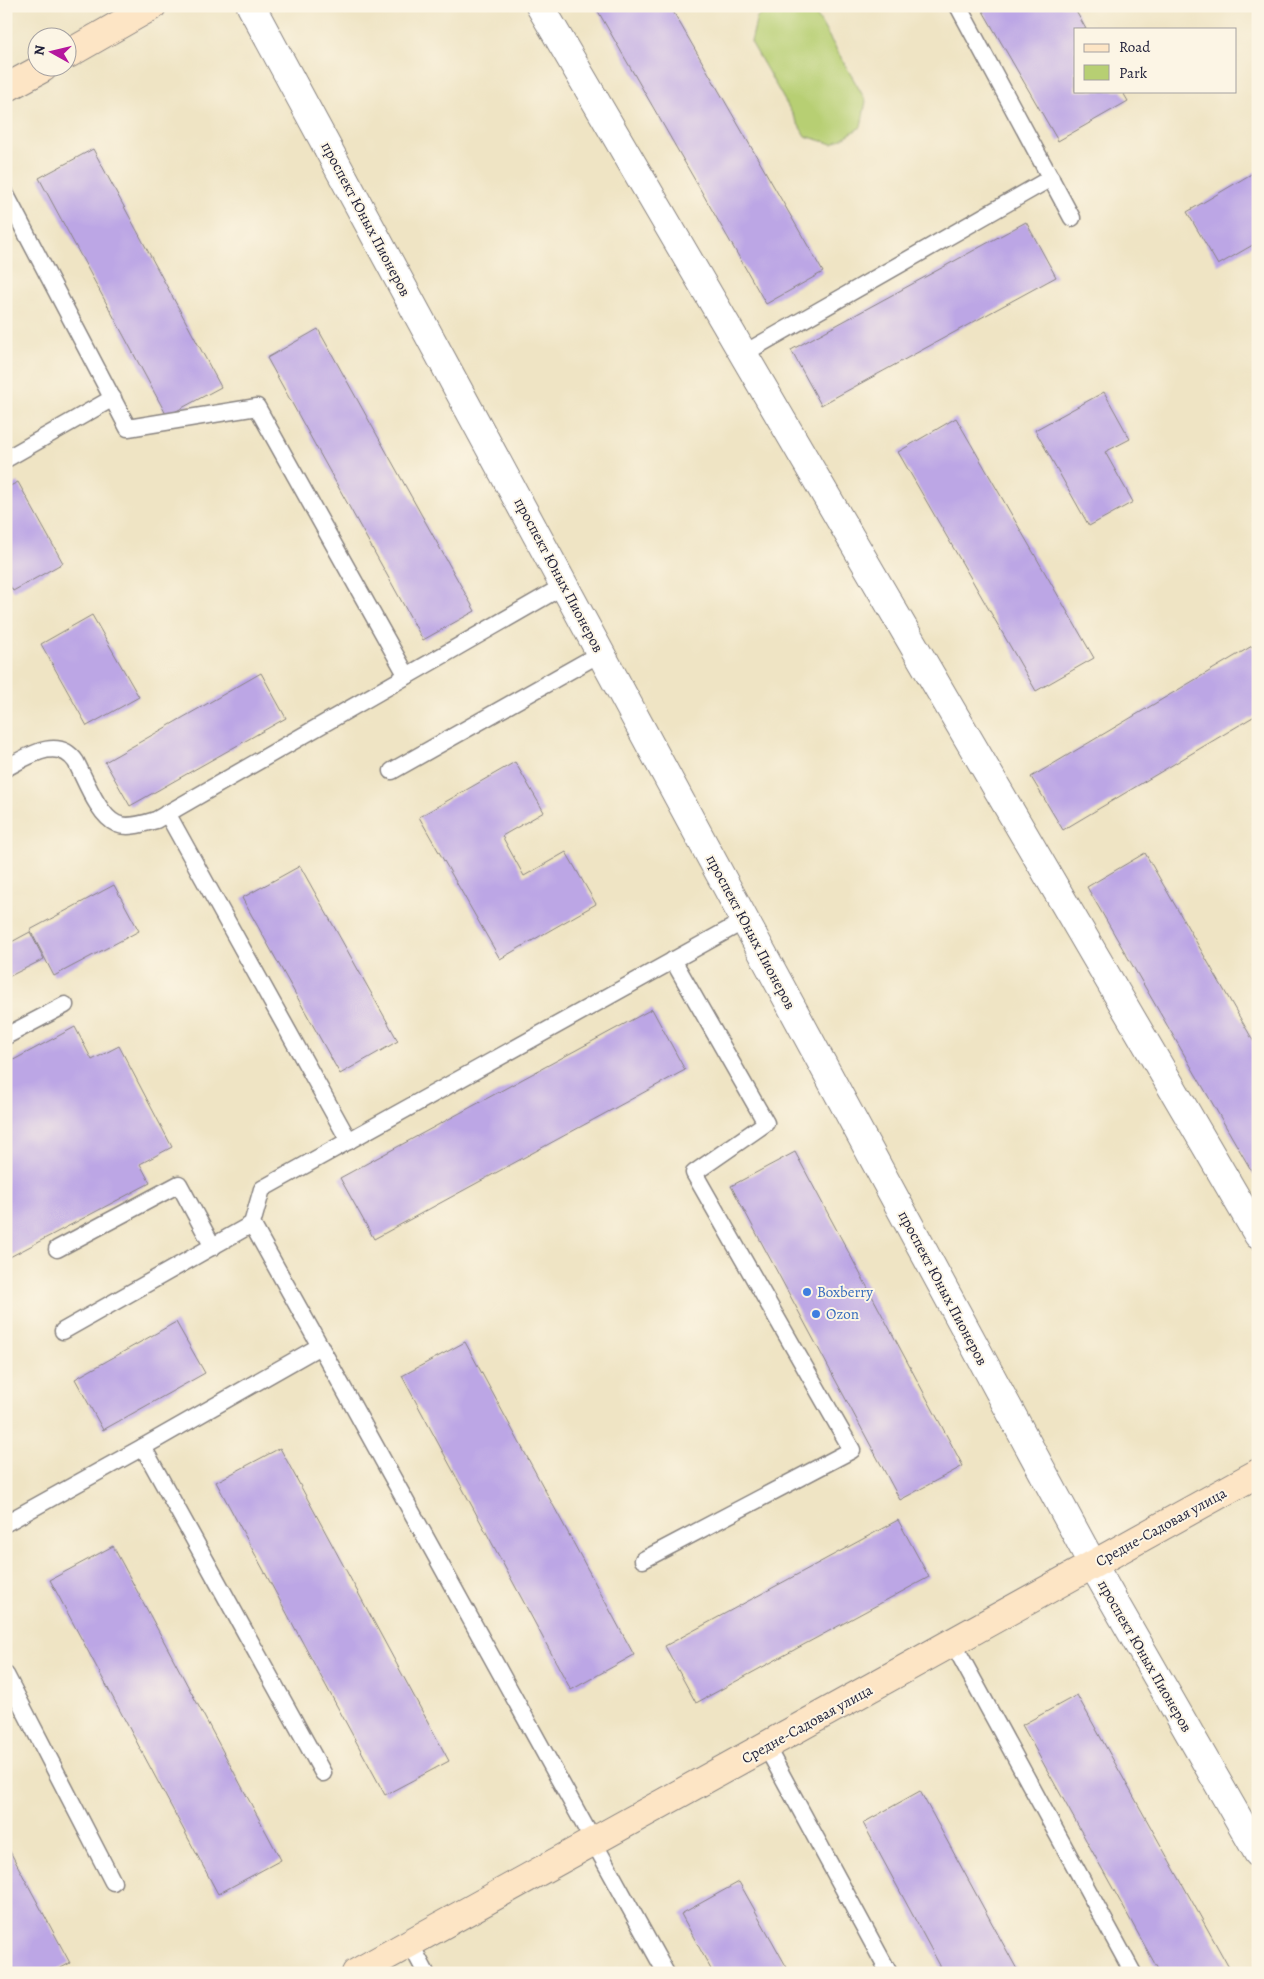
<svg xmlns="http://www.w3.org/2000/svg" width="1264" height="1979" font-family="Alegreya,serif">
	<rect width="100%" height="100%" fill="#fcf5e5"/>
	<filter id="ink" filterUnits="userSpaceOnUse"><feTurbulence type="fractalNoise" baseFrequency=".02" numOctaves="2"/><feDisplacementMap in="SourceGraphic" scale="10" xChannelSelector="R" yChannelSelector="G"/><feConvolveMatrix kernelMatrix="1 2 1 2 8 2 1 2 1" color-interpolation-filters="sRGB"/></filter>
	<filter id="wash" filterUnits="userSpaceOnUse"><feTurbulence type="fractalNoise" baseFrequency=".0096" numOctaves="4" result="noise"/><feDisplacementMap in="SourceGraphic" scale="20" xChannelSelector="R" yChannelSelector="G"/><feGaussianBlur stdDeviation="1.12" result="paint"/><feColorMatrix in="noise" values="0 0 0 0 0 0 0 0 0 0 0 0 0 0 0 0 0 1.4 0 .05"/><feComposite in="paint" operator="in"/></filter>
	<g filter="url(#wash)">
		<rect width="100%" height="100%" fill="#efe4c4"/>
		<path fill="#b7cf73" stroke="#6c7857" d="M776 6 812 7 866 101 861 127 833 144 805 136 751 42 757 17Z"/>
		<g id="blocks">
			<g fill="#bca6e5">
				<path d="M595 6H670L823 272 766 304Z"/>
				<path d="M980 6H1073L1086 29H1075V91H1122L1128 101 1058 141Z"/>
				<path d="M93 149 221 387 167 416 39 178Z"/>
				<path d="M1258 170V242L1218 265 1187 212Z"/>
				<path d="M1026 222 1056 277 821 405 791 350Z"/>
				<path d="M318 329 475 611 423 640 267 358Z"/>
				<path d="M1104 392 1130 439 1105 452 1133 502 1089 526 1035 430Z"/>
				<path d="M956 418 1094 658 1036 691 898 452Z"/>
				<path d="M18 482 63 563 13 591 6 579V488Z"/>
				<path d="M92 615 139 697 87 726 41 644Z"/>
				<path d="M1252 646 1258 655V714L1063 830 1031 777Z"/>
				<path d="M261 673 286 718 130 806 105 762Z"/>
				<path d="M515 762 544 812 502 836 524 876 566 852 596 904 500 959 419 817Z"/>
				<path d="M1145 853 1258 1049V1182L1087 887Z"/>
				<path d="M300 866 398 1041 340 1074 242 898Z"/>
				<path d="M114 885 139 931 54 976 30 930Z"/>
				<path d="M30 932 44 959 6 978V945Z"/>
				<path d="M652 1009 685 1070 374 1239 340 1178Z"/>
				<path d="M75 1027 92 1060 119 1046 172 1147 140 1164 150 1183 6 1259V1092L9 1090 6 1085V1064Z"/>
				<path d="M795 1152 963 1466 900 1500 731 1186Z"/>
				<path d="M176 1322 205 1373 103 1430 75 1379Z"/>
				<path d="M465 1342 634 1655 571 1690 402 1376Z"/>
				<path d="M280 1448 449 1761 385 1795 216 1482Z"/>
				<path d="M898 1520 929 1577 696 1703 665 1646Z"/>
				<path d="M113 1546 281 1860 218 1894 50 1580Z"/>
				<path d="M1077 1695 1232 1973H1160L1022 1725Z"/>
				<path d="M920 1791 1019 1973H944L863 1823Z"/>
				<path d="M6 1844 70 1963 52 1973H6Z"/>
				<path d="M739 1882 790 1973H713L681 1914Z"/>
			</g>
		</g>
	</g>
	<g filter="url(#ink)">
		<use href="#blocks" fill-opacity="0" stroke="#888380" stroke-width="1"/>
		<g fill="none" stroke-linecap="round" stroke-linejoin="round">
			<g stroke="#888380" stroke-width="19">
				<g id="lane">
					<path d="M958 6 1072 218"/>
					<path d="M6 195 128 428 257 407 407 676"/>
					<path d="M743 354 1051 178"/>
					<path d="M6 459 113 398"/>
					<path d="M6 768C27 757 58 735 76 762 85 779 99 817 117 824 129 829 145 823 156 820L565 585"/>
					<path d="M392 771 601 653"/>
					<path d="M167 813 349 1141"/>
					<path d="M6 1036 65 1005"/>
					<path d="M57 1249 179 1184 213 1247"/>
					<path d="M63 1331 252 1224"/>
					<path d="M320 1346 252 1224 262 1189 744 921"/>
					<path d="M6 1523 143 1447"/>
					<path d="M643 1560 852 1450 694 1173 766 1123 673 960"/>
					<path d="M953 1643 1133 1973"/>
					<path d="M6 1675 113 1882"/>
					<path d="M766 1746 889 1973"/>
					<path d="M323 1773 143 1447 320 1346 666 1973"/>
					<path d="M410 1943 426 1973"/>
				</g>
			</g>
			<g stroke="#888380" stroke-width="30">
				<g id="street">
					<path d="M251 6 1093 1565 1258 1853"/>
					<path d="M540 6 1258 1235"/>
				</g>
			</g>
			<g stroke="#888380" stroke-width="30">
				<g id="secondary">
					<path d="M68 54 152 6"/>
					<path d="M6 88 43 68"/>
					<path d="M356 1973 1258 1473"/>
				</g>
			</g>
			<use href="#lane" stroke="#fff" stroke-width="16"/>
			<use href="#street" stroke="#fff" stroke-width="28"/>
			<use href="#secondary" stroke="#fde5c5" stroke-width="28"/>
		</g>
	</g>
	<g fill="#3f7fe0" stroke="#fcf5e5" stroke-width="2">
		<circle cx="807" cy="1292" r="5"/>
		<circle cx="816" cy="1314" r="5"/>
	</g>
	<g text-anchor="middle" stroke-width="4" stroke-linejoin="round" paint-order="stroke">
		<g font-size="15" fill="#22223b" stroke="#fcf5e5">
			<text transform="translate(366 219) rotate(62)" y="5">проспект Юных Пионеров</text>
			<text transform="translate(559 575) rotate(62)" y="5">проспект Юных Пионеров</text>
			<text transform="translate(751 932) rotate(62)" y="5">проспект Юных Пионеров</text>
			<text transform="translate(943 1288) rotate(62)" y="5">проспект Юных Пионеров</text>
			<text transform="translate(1161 1527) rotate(-29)" y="5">Средне-Садовая улица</text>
			<text transform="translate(1145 1656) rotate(60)" y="5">проспект Юных Пионеров</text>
			<text transform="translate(807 1724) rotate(-29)" y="5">Средне-Садовая улица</text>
		</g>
		<g font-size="15" fill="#366cbe" stroke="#fcf5e5" text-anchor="start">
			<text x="817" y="1297">Boxberry</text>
			<text x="826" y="1319">Ozon</text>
		</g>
	</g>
	<rect width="1264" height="1979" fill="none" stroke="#fcf5e5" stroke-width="25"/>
	<rect x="1074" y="28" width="162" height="65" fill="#fcf5e5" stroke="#a5a1a1"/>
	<rect x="1084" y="44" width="25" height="8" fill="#fde5c5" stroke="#a5a1a1"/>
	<text x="1119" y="52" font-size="15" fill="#22223b">Road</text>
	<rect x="1084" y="65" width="25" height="15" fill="#b7cf73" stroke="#a5a1a1"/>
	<text x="1119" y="78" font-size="15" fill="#22223b">Park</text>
	<g transform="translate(52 52) rotate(278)"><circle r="24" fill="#fcf5e5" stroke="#a5a1a1"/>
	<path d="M0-4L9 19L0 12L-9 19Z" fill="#b5179e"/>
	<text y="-8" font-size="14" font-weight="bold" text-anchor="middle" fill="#22223b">N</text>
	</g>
</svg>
